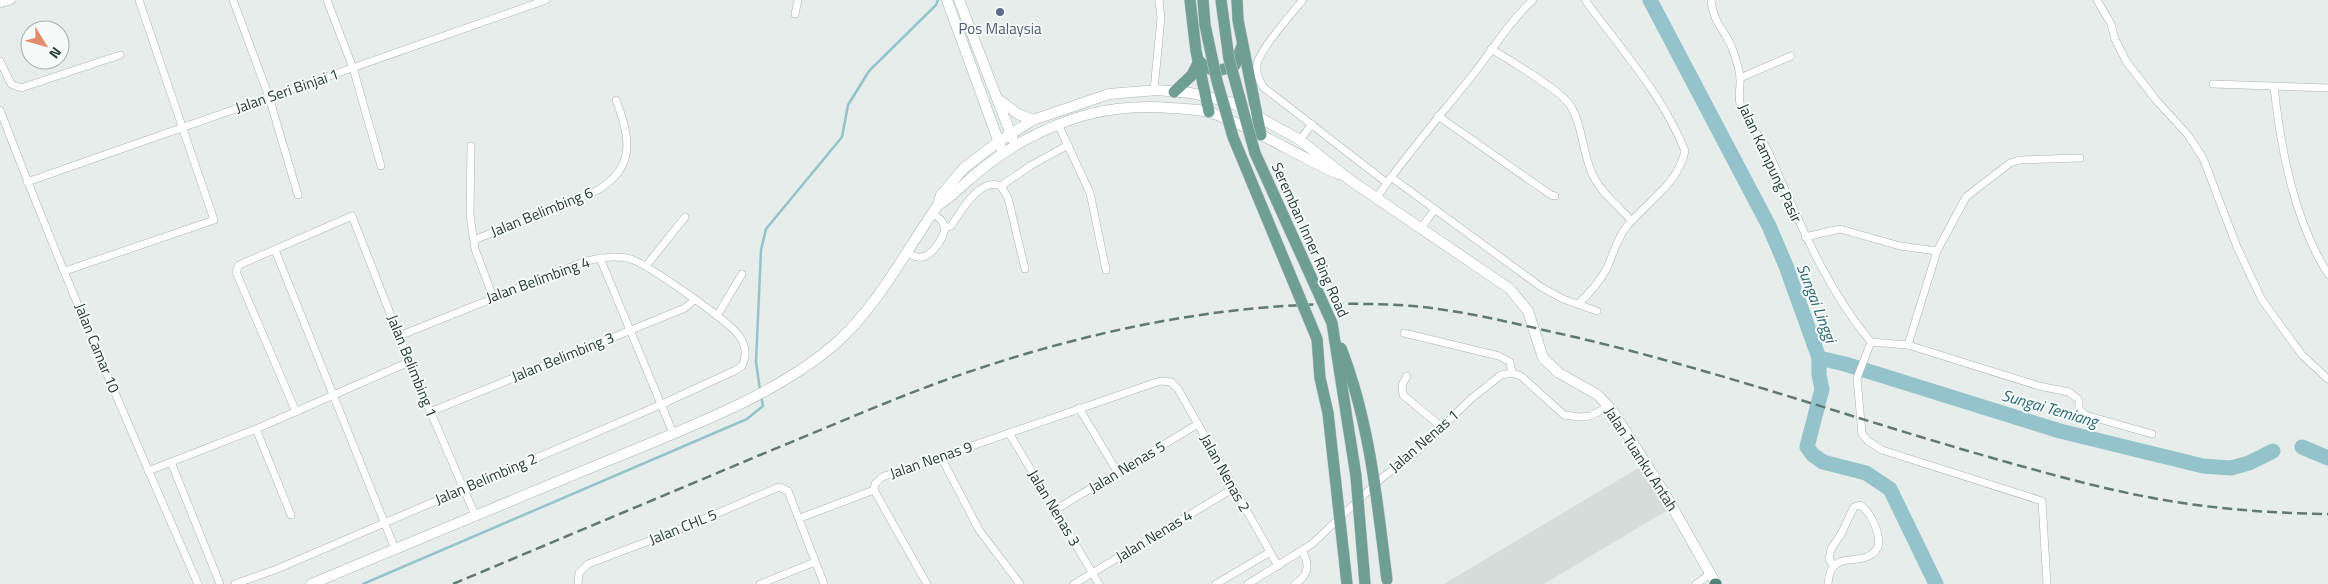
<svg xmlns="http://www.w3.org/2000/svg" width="2328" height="584" font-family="'Titillium Web',sans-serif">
	<rect width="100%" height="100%" fill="#e6edea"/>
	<path fill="#d4ddd9" d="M1640 467 1666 511 1544 584H1444Z"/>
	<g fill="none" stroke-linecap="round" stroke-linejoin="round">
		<g stroke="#94c3cc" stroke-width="2.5">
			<path d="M760 390 756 362 761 250 766 229 842 137 848 105 869 71 936 5 938 0"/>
			<path d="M363 584 747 419 763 406 761 396"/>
		</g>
		<g stroke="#94c3cc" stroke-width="15">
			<path d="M1650 0 1769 226 1786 266 1819 358V375L1822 389 1807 447 1813 455 1823 462 1866 473 1890 489 1936 584"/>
			<path d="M1819 358 1845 364 2060 431 2203 466 2231 468 2249 463 2273 451"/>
			<path d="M2302 447 2328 458"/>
		</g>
		<g stroke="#a9b5b1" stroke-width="8">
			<g id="minor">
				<path d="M233 0 269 97 298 195"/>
				<path d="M327 0 353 68 381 166"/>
				<path d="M1303 0C1292 13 1260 49 1257 64 1256 73 1259 79 1263 87L1387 183"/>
				<path d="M1711 0C1714 25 1724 28 1732 48 1735 56 1739 68 1740 77 1741 87 1737 97 1741 107 1746 122 1760 135 1767 149 1797 216 1824 286 1871 342"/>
				<path d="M2097 0 2111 24 2115 39 2126 61 2156 100 2188 135 2203 158 2237 247 2262 300 2302 355 2328 379"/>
				<path d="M0 4 12 0"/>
				<path d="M795 14 798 0"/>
				<path d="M1491 49C1508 59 1561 91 1570 105 1582 124 1582 149 1591 171 1598 190 1618 206 1632 221"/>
				<path d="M0 61 11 84 21 88 120 55"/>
				<path d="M1740 78 1791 56"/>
				<path d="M2213 84 2328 88"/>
				<path d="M2274 87C2281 150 2294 220 2328 274"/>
				<path d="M1154 90 1161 18 1159 0"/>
				<path d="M0 110C61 270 129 427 198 584"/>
				<path d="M1438 116 1551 195 1555 196"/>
				<path d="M1058 124 1090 193 1106 270"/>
				<path d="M1300 140 1312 124"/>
				<path d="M471 146 470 215 475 249 493 297"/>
				<path d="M1391 177 1541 287 1563 299 1597 311"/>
				<path d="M27 182 546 0"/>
				<path d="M1001 186 1030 166 1068 145"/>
				<path d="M1377 197C1406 155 1439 117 1471 77 1492 51 1508 23 1533 0"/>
				<path d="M945 228 951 226C961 212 979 177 1001 186L1008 198 1025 269"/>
				<path d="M1421 228 1435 209"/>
				<path d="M1805 237 1840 229 1900 246 1937 251 1966 197 2010 163 2020 160 2080 158"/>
				<path d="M474 240 596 191C637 168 630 136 616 100"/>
				<path d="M275 250 395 549"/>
				<path d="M907 251C910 254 914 257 918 257 931 259 943 239 945 228L942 221 933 213"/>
				<path d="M600 258 673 433"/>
				<path d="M646 266 685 217"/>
				<path d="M65 271 214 220 139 0"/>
				<path d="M1578 304C1590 293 1599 283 1607 268 1613 255 1617 238 1627 226 1648 201 1678 184 1685 151 1663 95 1620 48 1585 0"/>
				<path d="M717 316 742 274"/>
				<path d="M1404 333 1499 356 1510 362 1512 373"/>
				<path d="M1871 342 1857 378 1862 434 1868 441 1882 450 2042 501 2047 584"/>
				<path d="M1871 342 1908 345 2039 386 2069 392 2079 400V408L2085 415 2152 434"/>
				<path d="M1908 345 1937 251"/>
				<path d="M1407 376 1402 385 1403 395 1443 428"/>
				<path d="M1079 408 1118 473"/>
				<path d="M296 412 236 272 239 265 352 216 409 362 475 515"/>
				<path d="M430 412 685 308 694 300"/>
				<path d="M256 429 291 515"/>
				<path d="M1009 433 1099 584"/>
				<path d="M941 457 979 530 1020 584"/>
				<path d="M171 462 220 584"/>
				<path d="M148 471 256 429 409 362"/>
				<path d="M1055 510 1198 424"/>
				<path d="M800 518 874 490"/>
				<path d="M235 584 277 569 660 405 736 370 742 366C747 355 746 347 740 337 731 322 648 265 631 259 616 255 600 258 586 261L399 336"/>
				<path d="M578 584 579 573 588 564 678 530 779 487 788 491 824 584"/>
				<path d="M760 584 815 562"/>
				<path d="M927 584 874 490 875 484 882 477 1160 381 1171 382 1178 389 1278 566"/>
				<path d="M1074 584 1234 488"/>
				<path d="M1216 584 1270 552"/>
				<path d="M1248 584 1312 544 1383 477 1416 452 1472 398 1501 375 1512 373 1521 376 1564 415 1580 417 1590 416 1608 407"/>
				<path d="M1295 584C1309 575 1310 564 1302 551"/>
				<path d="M1696 584 1710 574"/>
				<path d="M1828 584C1831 544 1864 572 1878 547 1881 534 1871 512 1860 505L1854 507 1841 534 1831 549 1829 559 1833 565"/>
			</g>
		</g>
		<g stroke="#a5b8b2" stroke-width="11">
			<g id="secondary">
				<path d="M947 0 1001 148"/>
				<path d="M959 0 1013 140"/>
				<path d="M998 99 1018 114 1033 120"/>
				<path d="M938 205C951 198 959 188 970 179 984 166 1000 155 1016 145 1067 116 1112 103 1171 108 1184 109 1199 109 1212 113 1256 129 1296 155 1338 174"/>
				<path d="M311 584C410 543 508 502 607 461 681 430 774 397 835 344 878 306 905 252 938 205L941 195 964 168 998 142 1033 120 1109 94 1157 90 1191 93 1233 103 1300 140 1350 180 1510 289 1528 311 1543 358 1559 373 1598 395 1614 413 1665 494 1716 584"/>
			</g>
		</g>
		<g stroke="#c2c9c7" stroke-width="12">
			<g id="primary">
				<path d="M1190 0 1196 51 1209 112"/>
				<path d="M1237 0 1238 20 1261 135"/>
				<path d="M1174 92 1192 75 1199 61C1212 74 1219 72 1235 65L1242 46"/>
			</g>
		</g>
		<g stroke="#c2c9c7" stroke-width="12">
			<path id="trunk" d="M1715 584H1716"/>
		</g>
		<use href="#minor" stroke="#fff" stroke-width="7"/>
		<use href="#secondary" stroke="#fff" stroke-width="10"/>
		<use href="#primary" stroke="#6f9e93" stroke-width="11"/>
		<use href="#trunk" stroke="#528278" stroke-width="11"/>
		<path stroke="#617973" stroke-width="2.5" stroke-dasharray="10 5" stroke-linecap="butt" d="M453 584C555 541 658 498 760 455 824 429 887 401 951 378 1099 326 1256 295 1413 306 1457 310 1505 321 1548 331 1704 365 1856 420 2010 463 2057 476 2104 489 2153 498 2211 509 2269 513 2328 514"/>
		<g stroke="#c2c9c7" stroke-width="12" stroke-linecap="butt">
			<g id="primary-bridge">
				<path d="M1203 0 1205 25 1217 81 1233 137 1317 339 1320 378 1328 413 1347 584"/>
				<path d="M1221 0 1229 59 1255 153 1332 323 1356 476 1365 584"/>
				<path d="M1341 348C1370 423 1377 501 1387 580"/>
			</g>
		</g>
		<use href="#primary-bridge" stroke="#6f9e93" stroke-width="11"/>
	</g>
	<circle fill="#5c6f8a" stroke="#f6faf8" stroke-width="2" cx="1000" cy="12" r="5"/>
	<g text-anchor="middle" stroke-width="4" stroke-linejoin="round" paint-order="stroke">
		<g font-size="15" fill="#4e5e75" stroke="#f6faf8">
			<text x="1000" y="34">Pos Malaysia</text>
		</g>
		<g font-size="15" fill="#263e38" stroke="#f6faf8">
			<text transform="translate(287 91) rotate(-19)" y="5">Jalan Seri Binjai 1</text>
			<text transform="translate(1770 163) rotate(65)" y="5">Jalan Kampung Pasir</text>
			<text transform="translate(542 212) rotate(-22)" y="5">Jalan Belimbing 6</text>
			<text transform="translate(1310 240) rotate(66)" y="5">Seremban Inner Ring Road</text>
			<text transform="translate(538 280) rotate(-20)" y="5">Jalan Belimbing 4</text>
			<text transform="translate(97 348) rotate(68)" y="5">Jalan Camar 10</text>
			<text transform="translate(563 357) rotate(-22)" y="5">Jalan Belimbing 3</text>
			<text transform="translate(412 366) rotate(68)" y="5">Jalan Belimbing 1</text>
			<text transform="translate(1424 441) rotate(-41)" y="5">Jalan Nenas 1</text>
			<text transform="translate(1641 459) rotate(57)" y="5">Jalan Tuanku Antah</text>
			<text transform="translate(931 460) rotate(-19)" y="5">Jalan Nenas 9</text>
			<text transform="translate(1127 467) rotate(-31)" y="5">Jalan Nenas 5</text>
			<text transform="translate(1225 473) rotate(61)" y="5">Jalan Nenas 2</text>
			<text transform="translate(486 479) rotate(-23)" y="5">Jalan Belimbing 2</text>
			<text transform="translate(1054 508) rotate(59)" y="5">Jalan Nenas 3</text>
			<text transform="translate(683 527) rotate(-22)" y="5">Jalan CHL 5</text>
			<text transform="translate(1154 536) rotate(-31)" y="5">Jalan Nenas 4</text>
		</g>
		<g font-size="16" font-style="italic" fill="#266775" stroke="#f6faf8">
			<text transform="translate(1817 303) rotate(69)" y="6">Sungai Linggi</text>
			<text transform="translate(2050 408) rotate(16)" y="6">Sungai Temiang</text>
		</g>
	</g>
	<g transform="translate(45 45) rotate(127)"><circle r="24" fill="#f6faf8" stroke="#a3afab"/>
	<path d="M0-4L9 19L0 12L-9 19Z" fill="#e58b6d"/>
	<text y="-8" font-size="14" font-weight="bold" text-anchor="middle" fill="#263e38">N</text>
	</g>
</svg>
